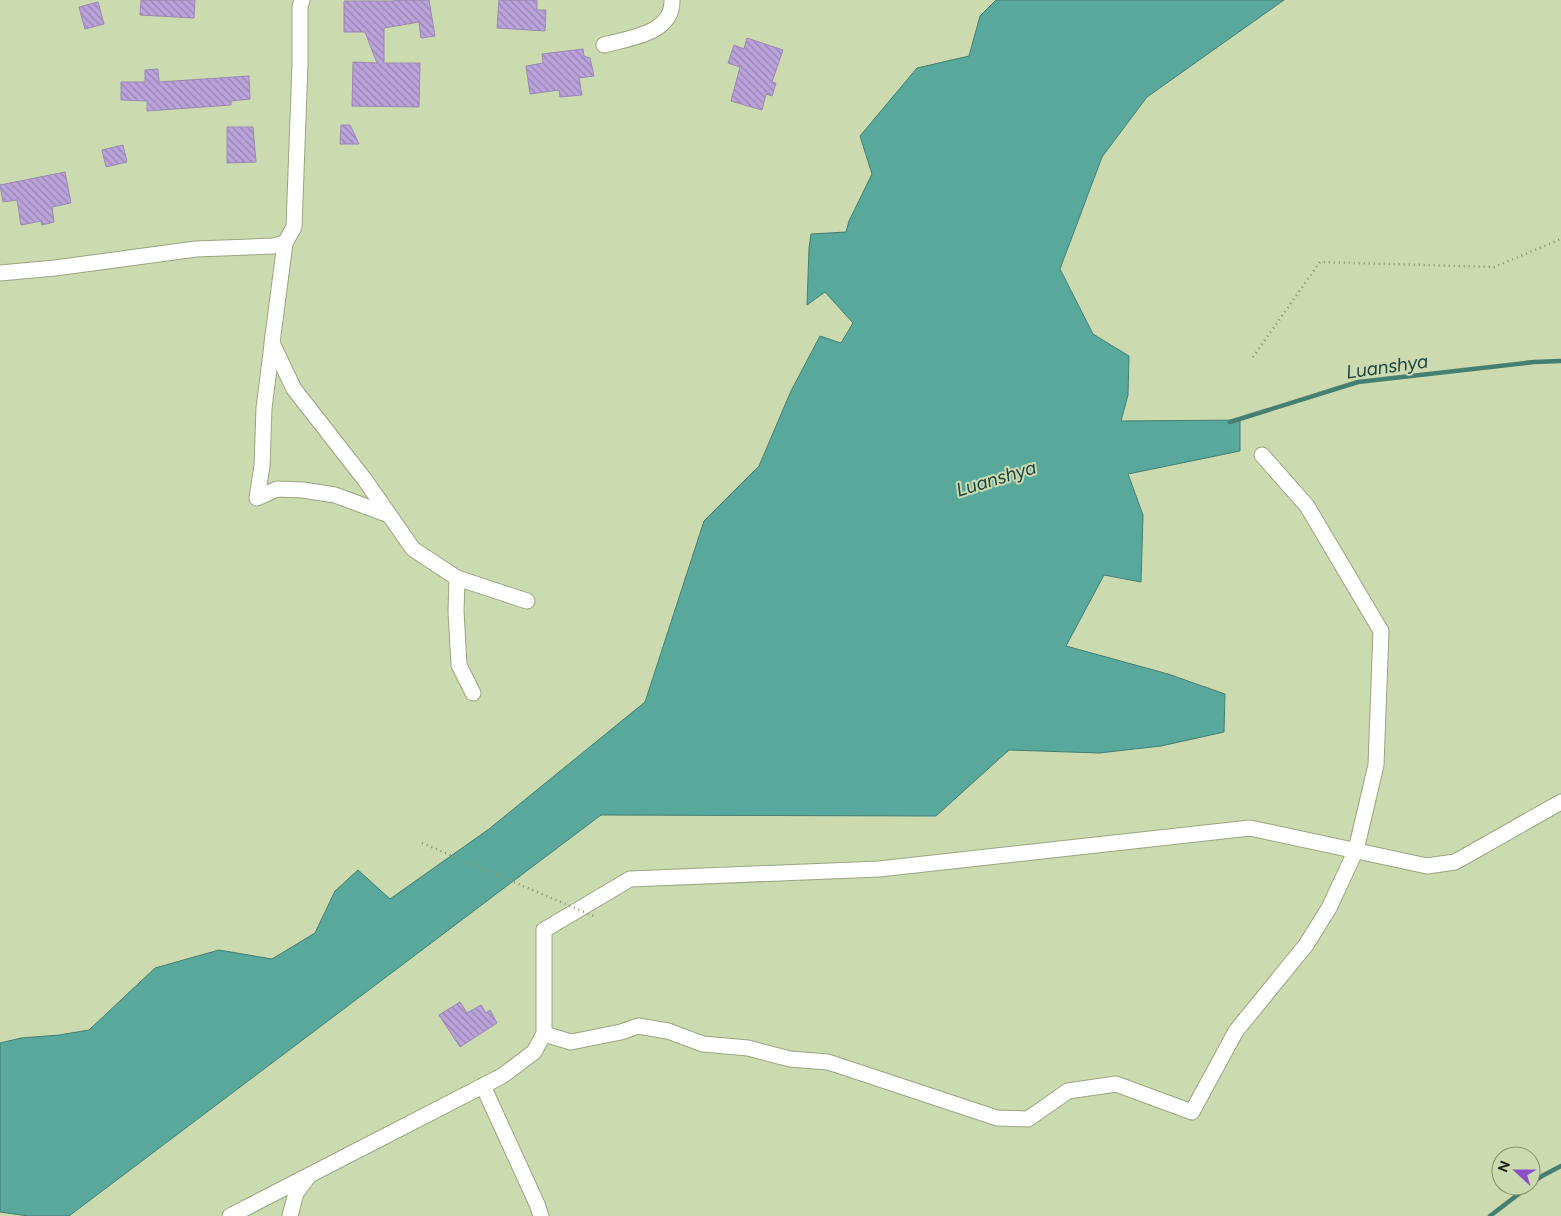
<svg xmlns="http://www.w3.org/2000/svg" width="1561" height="1216" font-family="Figtree,sans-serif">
	<defs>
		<pattern id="building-back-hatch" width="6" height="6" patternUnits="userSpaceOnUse" patternTransform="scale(1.25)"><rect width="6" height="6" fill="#baa3db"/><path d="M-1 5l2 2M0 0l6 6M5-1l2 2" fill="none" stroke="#9684b0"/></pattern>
	</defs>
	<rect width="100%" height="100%" fill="#ccdab0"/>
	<path fill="#58a89c" stroke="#457f72" d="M996 0H1284L1147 97 1102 157 1060 269 1093 334 1129 356 1128 395 1121 421 1240 420V451L1128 474 1143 515 1141 582 1104 575 1066 646 1168 674 1225 694 1224 732 1161 746 1099 753 1009 750 936 816 601 815 69 1216H28L0 1212V1043L21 1038 59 1035 89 1030 155 968 219 950 272 959 315 933 335 891 358 870 390 899 489 829 645 702 704 521 759 466 791 391 820 336 841 343 853 323 825 292 807 305 809 248 811 234 846 232 849 221 872 174 860 136 917 68 969 56 980 16Z"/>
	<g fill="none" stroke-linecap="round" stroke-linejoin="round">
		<g stroke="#457f72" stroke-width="4.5">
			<path d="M1230 422 1358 382 1534 362 1561 361"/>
			<path d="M1531 1184 1542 1176 1561 1166"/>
			<path d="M1490 1216 1529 1186"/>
		</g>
	</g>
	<g fill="url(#building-back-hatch)" stroke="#998ab0">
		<path d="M141 0H195L194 18 140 15Z"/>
		<path d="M395 0H429L435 36 421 38 419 22 384 28V63H420L419 107 352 106 353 62 377 63 365 32H344V1H395Z"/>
		<path d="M499 0H537V10H546L545 31 497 28Z"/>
		<path d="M98 2 104 24 85 29 79 7Z"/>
		<path d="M747 38 783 50 772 82 776 83 772 96 766 94 762 110 731 101 740 67 728 63 734 45 744 49Z"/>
		<path d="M583 49 584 56 590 58 594 76 579 78 582 95 560 97 559 90 530 94 526 66 543 63 542 54Z"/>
		<path d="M158 69 159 82 249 76 250 99 231 101V105L147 111V101L121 100V82H145V70Z"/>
		<path d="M341 125H350L359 144H340Z"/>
		<path d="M227 127H253L256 162 227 163Z"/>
		<path d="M123 145 127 162 106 167 102 150Z"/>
		<path d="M65 172 71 203 52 207 54 222 42 225 41 221 21 225 17 200 3 202 0 185Z"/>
		<path d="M460 1002 467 1013 481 1005 486 1013 490 1010 497 1023 460 1047 439 1015Z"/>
	</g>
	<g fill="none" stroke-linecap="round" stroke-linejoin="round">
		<g stroke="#99a67f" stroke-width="17">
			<g id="minor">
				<path d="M604 45C629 38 673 34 672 0"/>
				<path d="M285 243 272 343 294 389 365 480 413 549 457 578 527 601"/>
				<path d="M0 273 55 268 196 249 273 246 285 243 294 227 300 64V7L302 0"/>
				<path d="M272 345 264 408 262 466 257 498 277 489 303 490 335 495 389 515"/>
				<path d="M457 578 456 611 459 665 473 693"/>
				<path d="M544 1034 571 1042 621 1032 638 1026 668 1031 703 1044 748 1048 790 1059 828 1062 997 1118 1028 1119 1068 1091 1116 1084 1192 1112 1236 1031 1306 945 1329 908 1356 850 1376 765 1381 631 1307 506 1262 455"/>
				<path d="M483 1086 537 1204 541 1216"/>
				<path d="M230 1216 502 1076 534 1052 544 1034V930L630 879 879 869 1250 828 1427 866 1455 862 1561 802"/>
				<path d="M290 1216 296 1193 308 1177"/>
			</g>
		</g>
		<path stroke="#889272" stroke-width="2.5" stroke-dasharray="1 4" stroke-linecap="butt" d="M1253 357 1320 262 1494 267 1561 239"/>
		<use href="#minor" stroke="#fff" stroke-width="15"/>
		<path stroke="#889272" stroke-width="2.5" stroke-dasharray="1 4" stroke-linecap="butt" d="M422 843 596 917"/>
	</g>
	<g text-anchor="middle" stroke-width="4" stroke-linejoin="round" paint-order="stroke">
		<g font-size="19" font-style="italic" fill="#1d443e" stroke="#ccdab0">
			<text transform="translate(1387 366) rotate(-8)" y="7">Luanshya</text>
			<text transform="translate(996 478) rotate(-17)" y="7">Luanshya</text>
		</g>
	</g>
	<g transform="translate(1516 1171) rotate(291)"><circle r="24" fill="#ccdab0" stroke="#858f70"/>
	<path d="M0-4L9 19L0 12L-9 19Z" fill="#8950c8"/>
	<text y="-8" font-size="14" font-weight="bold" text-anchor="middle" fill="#1a1f0f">N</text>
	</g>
</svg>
